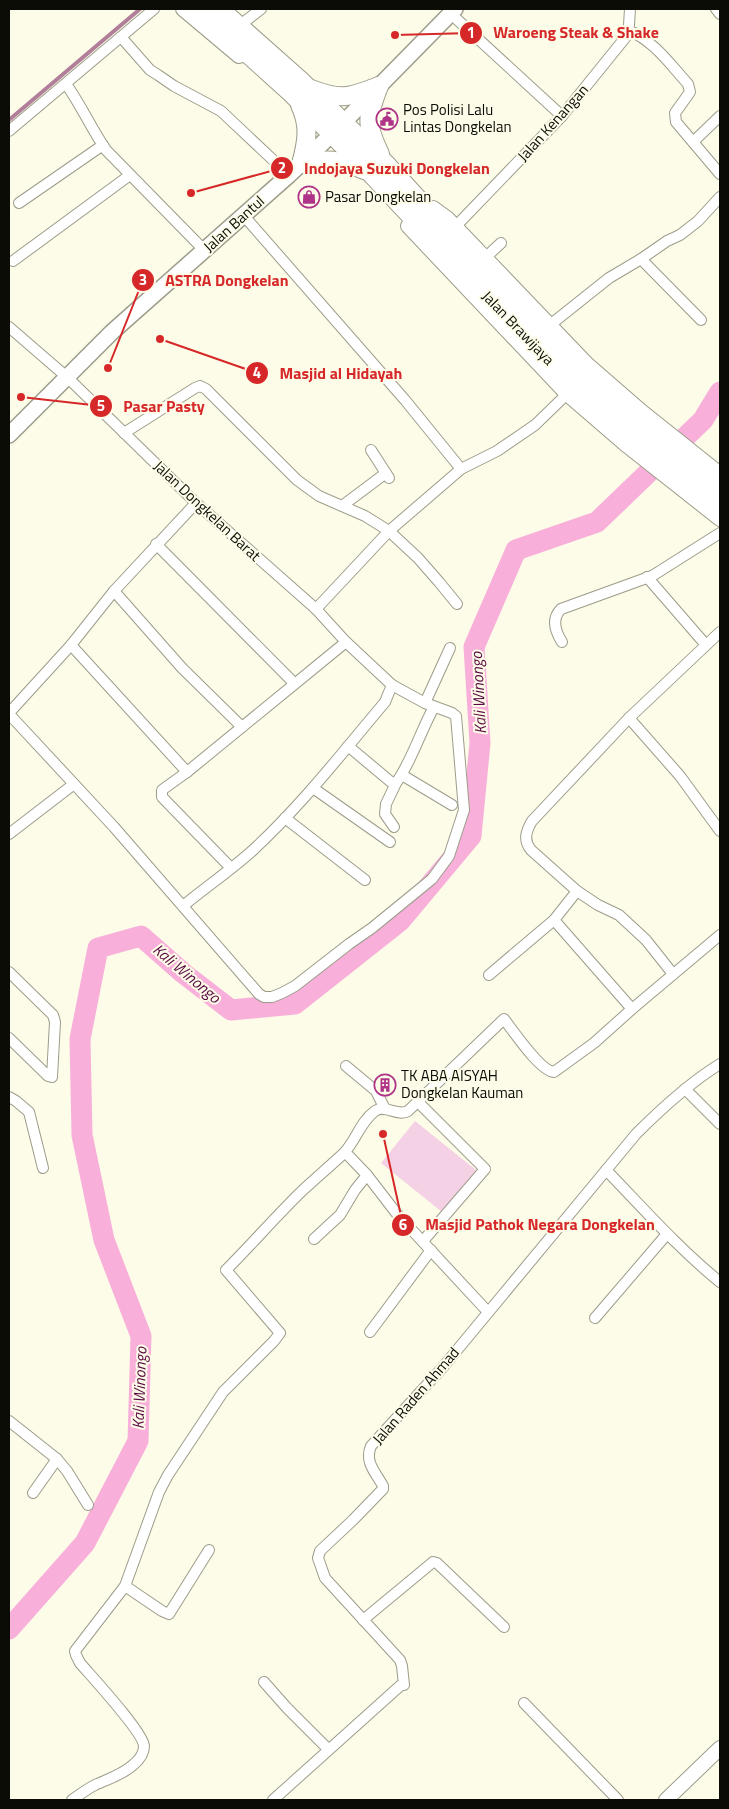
<svg xmlns="http://www.w3.org/2000/svg" width="729" height="1809" font-family="'Titillium Web',sans-serif">
	<rect width="100%" height="100%" fill="#fdfce9"/>
	<path fill="#f5d1e5" d="M415 1121 476 1170 442 1212 381 1163Z"/>
	<g fill="none" stroke-linecap="round" stroke-linejoin="round">
		<path stroke="#b17f9a" stroke-width="4" d="M9 120 140 9"/>
		<path stroke="#f8b0da" stroke-width="21" d="M9 1629 85 1543 138 1441 141 1336 104 1240 82 1135 80 1039 98 948 141 936 183 973 231 1010 295 1004 400 921 471 836 480 743 474 647 516 550 597 522 703 420 720 392"/>
		<g stroke="#9d9c8a" stroke-width="12">
			<g id="street">
				<path d="M716 9 720 14"/>
				<path d="M450 13 562 116"/>
				<path d="M239 26 261 9"/>
				<path d="M628 30C654 41 669 63 688 84L690 92 675 113 676 122 720 174"/>
				<path d="M121 37 150 70 158 75 174 86 221 111 289 175"/>
				<path d="M66 84C81 105 91 128 106 150L205 251"/>
				<path d="M9 131 154 9"/>
				<path d="M693 142 720 116"/>
				<path d="M19 203 103 145"/>
				<path d="M244 216 405 400 461 469"/>
				<path d="M456 226 562 116 625 38 629 25 630 9"/>
				<path d="M485 258 501 243"/>
				<path d="M641 259 701 320"/>
				<path d="M13 261 130 175"/>
				<path d="M550 325 609 278 641 259 667 241 680 235 698 221 720 197"/>
				<path d="M9 327 68 378 196 503 316 609 346 642 392 685 385 702C342 753 301 806 252 851 231 870 206 887 183 906"/>
				<path d="M124 433 195 388 200 386 206 389 297 480 319 496 365 516 389 531 418 558 439 582 457 604"/>
				<path d="M371 450 389 478"/>
				<path d="M342 506 386 473"/>
				<path d="M156 544 294 683"/>
				<path d="M647 577 706 645"/>
				<path d="M114 591 182 668 242 727"/>
				<path d="M316 609 389 531 461 469 497 451 535 425 567 394"/>
				<path d="M562 642C555 631 551 619 561 609L652 576 720 533"/>
				<path d="M71 645 187 772"/>
				<path d="M425 703 450 648"/>
				<path d="M9 713 71 645 114 591 196 503"/>
				<path d="M9 714 114 827 259 994 264 997H272L282 993 295 986 349 944 372 928 432 879 449 856 464 810 456 716 452 713 425 703 392 685"/>
				<path d="M629 718 680 776 720 831"/>
				<path d="M348 746 391 782 396 783C411 763 421 730 434 707"/>
				<path d="M402 775 452 805"/>
				<path d="M313 788 390 842"/>
				<path d="M285 818 365 880"/>
				<path d="M394 827 385 814 386 804 396 783"/>
				<path d="M9 834 74 784"/>
				<path d="M231 868 162 797V790L187 772 346 642"/>
				<path d="M554 920 632 1009"/>
				<path d="M9 972 53 1015 55 1022 52 1077 48 1076 9 1038"/>
				<path d="M673 974 646 940 619 915 598 905 577 891 531 850C523 840 526 831 532 821L629 718 720 632"/>
				<path d="M489 975 554 920 577 891"/>
				<path d="M346 1066 376 1091 385 1109"/>
				<path d="M685 1089 720 1124"/>
				<path d="M9 1097 16 1101 29 1112 43 1168"/>
				<path d="M418 1102 485 1169 423 1241"/>
				<path d="M345 1152 367 1175 397 1214 488 1312"/>
				<path d="M606 1170C643 1208 678 1248 720 1282"/>
				<path d="M314 1239 340 1215 355 1190 367 1175"/>
				<path d="M595 1318 667 1234"/>
				<path d="M370 1332 431 1250"/>
				<path d="M9 1421 57 1459 67 1471 88 1505"/>
				<path d="M33 1493 57 1459"/>
				<path d="M125 1586 162 1611 169 1614 209 1550"/>
				<path d="M363 1620 433 1562 437 1563 504 1627"/>
				<path d="M264 1682 287 1708 328 1749"/>
				<path d="M524 1703 618 1800"/>
				<path d="M72 1800C79 1795 87 1789 95 1785 108 1779 122 1775 133 1765 138 1761 144 1754 144 1746 143 1732 92 1677 80 1663L76 1655 75 1651 125 1586 159 1492 168 1475 223 1392 274 1341 280 1333 226 1270C252 1244 277 1215 303 1190 316 1178 330 1166 343 1154 356 1141 360 1122 375 1111 386 1104 397 1117 408 1111L504 1019C514 1032 540 1071 554 1072L594 1043 632 1009 720 935"/>
				<path d="M273 1800 401 1685H404L402 1666 400 1660 325 1578 318 1558 320 1551 353 1520 383 1489V1486C376 1473 364 1462 371 1446L443 1367 636 1134C662 1108 689 1083 720 1064"/>
			</g>
		</g>
		<g stroke="#9d9c8a" stroke-width="16">
			<g id="secondary">
				<path d="M183 9 239 56"/>
				<path d="M433 208 448 219 587 364 641 411 720 474"/>
				<path d="M408 226 567 394 625 444 720 519"/>
				<path d="M666 1800 720 1748"/>
			</g>
		</g>
		<g stroke="#9d9c8a" stroke-width="18">
			<g id="primary">
				<path d="M343 123 455 9"/>
				<path d="M9 435 112 332 289 175 332 134"/>
			</g>
		</g>
		<g stroke="#9d9c8a" stroke-width="20">
			<g id="highway">
				<path d="M198 9 290 92 374 177 453 261 581 392 720 506"/>
				<path d="M220 9 300 80 387 165 505 294 581 371 634 417 720 487"/>
				<path d="M379 86C367 117 365 123 380 154"/>
				<path d="M311 89C342 101 350 97 379 86"/>
				<path d="M300 105C310 126 307 142 301 164"/>
				<path d="M301 164C328 158 338 159 364 170"/>
			</g>
		</g>
		<use href="#street" stroke="#fff" stroke-width="10"/>
		<use href="#secondary" stroke="#fff" stroke-width="14"/>
		<use href="#primary" stroke="#fff" stroke-width="15"/>
		<use href="#highway" stroke="#fff" stroke-width="18"/>
	</g>
	<defs>
		<g id="civic-ring" transform="scale(1.125)"><circle r="9.5" fill="#fdfce9" stroke="#af3487" stroke-width="1.5"/><path d="M-.6-6.5H3V-4.5H.6V-3L4-1V1h2V6H-6V1h2V-1L-.6-3ZM-1.2 2.5V6h2.4V2.5Z" fill="#af3487"/></g>
		<g id="shop-ring" transform="scale(1.125)"><circle r="9.5" fill="#fdfce9" stroke="#af3487" stroke-width="1.5"/><path d="M-5-2.5h2.3a2.7 3.5 0 0 1 5.4 0H5L5.5 6h-11ZM-1.5-2.5h3a1.5 2.3 0 0 0-3 0Z" fill="#af3487"/></g>
		<g id="building-ring" transform="scale(1.125)"><circle r="9.5" fill="#fdfce9" stroke="#af3487" stroke-width="1.5"/><path d="M-4-6H4V6H1V3H-1V6H-4ZM-2.5-4.3h1.7v1.8h-1.7ZM.8-4.3h1.7v1.8H.8ZM-2.5-1h1.7V.8h-1.7ZM.8-1h1.7V.8H.8Z" fill="#af3487"/></g>
	</defs>
	<g fill-rule="evenodd">
		<use href="#civic-ring" x="387" y="119"/>
		<use href="#shop-ring" x="309" y="197"/>
		<use href="#building-ring" x="385" y="1085"/>
	</g>
	<g text-anchor="middle" stroke-width="4" stroke-linejoin="round" paint-order="stroke">
		<g font-size="15" fill="#0c0c06" stroke="#fdfce9" text-anchor="start">
			<text x="403" y="115">Pos Polisi Lalu<tspan x="403" dy="17">Lintas Dongkelan</tspan></text>
			<text x="325" y="202">Pasar Dongkelan</text>
			<text x="401" y="1081">TK ABA AISYAH<tspan x="401" dy="17">Dongkelan Kauman</tspan></text>
		</g>
		<g font-size="15" fill="#0c0c06" stroke="#fdfce9">
			<text transform="translate(553 123) rotate(-48)" y="5">Jalan Kenangan</text>
			<text transform="translate(234 224) rotate(-42)" y="5">Jalan Bantul</text>
			<text transform="translate(518 328) rotate(46)" y="5">Jalan Brawijaya</text>
			<text transform="translate(207 511) rotate(43)" y="5">Jalan Dongkelan Barat</text>
			<text transform="translate(416 1396) rotate(-49)" y="5">Jalan Raden Ahmad</text>
		</g>
		<g font-size="16" font-style="italic" fill="#590c43" stroke="#fdfce9">
			<text transform="translate(478 693) rotate(-93)" y="6">Kali Winongo</text>
			<text transform="translate(187 973) rotate(40)" y="6">Kali Winongo</text>
			<text transform="translate(139 1388) rotate(-88)" y="6">Kali Winongo</text>
		</g>
	</g>
	<path fill="none" stroke="#d62828" stroke-width="2" d="M395 35L471 33M191 193L282 168M108 368L143 280M160 339L257 373M21 397L101 406M383 1134L403 1225"/>
	<g fill="#d62828" stroke="#fdfce9" stroke-width="2">
		<circle cx="395" cy="35" r="5"/>
		<circle cx="191" cy="193" r="5"/>
		<circle cx="108" cy="368" r="5"/>
		<circle cx="160" cy="339" r="5"/>
		<circle cx="21" cy="397" r="5"/>
		<circle cx="383" cy="1134" r="5"/>
		<circle cx="471" cy="33" r="12"/>
		<circle cx="282" cy="168" r="12"/>
		<circle cx="143" cy="280" r="12"/>
		<circle cx="257" cy="373" r="12"/>
		<circle cx="101" cy="406" r="12"/>
		<circle cx="403" cy="1225" r="12"/>
	</g>
	<g font-size="15" text-anchor="middle" font-weight="bold" fill="#fff">
		<text x="471" y="38">1</text>
		<text x="282" y="173">2</text>
		<text x="143" y="285">3</text>
		<text x="257" y="378">4</text>
		<text x="101" y="411">5</text>
		<text x="403" y="1230">6</text>
	</g>
	<g font-size="16" text-anchor="middle" font-weight="bold" fill="#d62828" stroke="#fdfce9" stroke-width="4" stroke-linejoin="round" paint-order="stroke">
		<text x="576" y="38">Waroeng Steak &amp; Shake</text>
		<text x="397" y="174">Indojaya Suzuki Dongkelan</text>
		<text x="227" y="286">ASTRA Dongkelan</text>
		<text x="341" y="379">Masjid al Hidayah</text>
		<text x="164" y="412">Pasar Pasty</text>
		<text x="540" y="1230">Masjid Pathok Negara Dongkelan</text>
	</g>
	<rect width="729" height="1809" fill="none" stroke="#0c0c06" stroke-width="20"/>
</svg>
